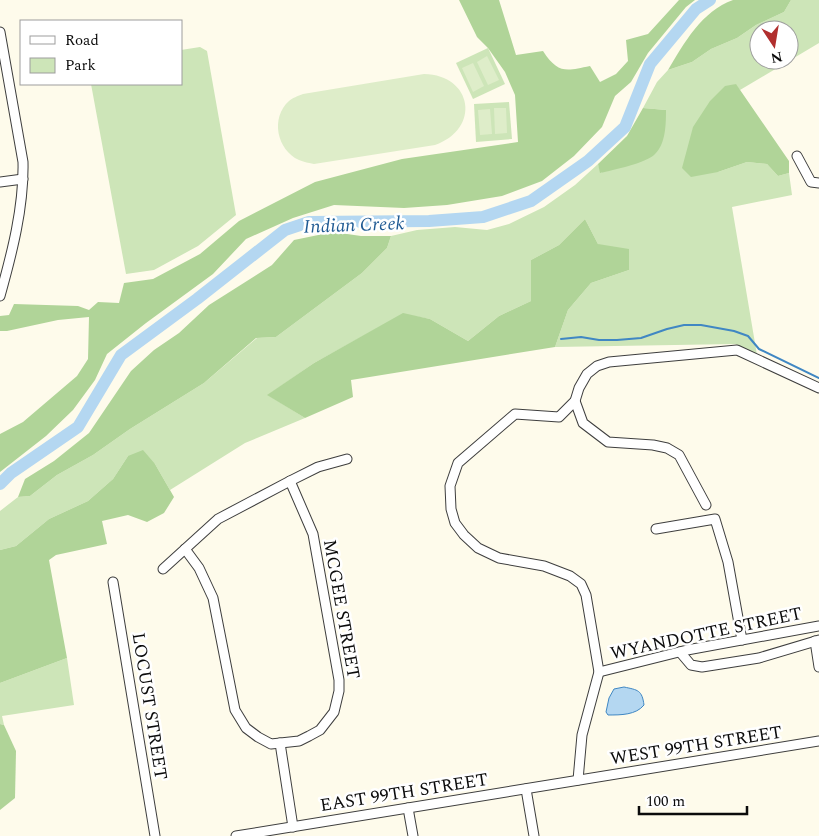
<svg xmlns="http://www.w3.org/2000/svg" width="819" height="836" font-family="Spectral,serif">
	<rect width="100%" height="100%" fill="#fefbeb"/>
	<g fill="#cde5b8" fill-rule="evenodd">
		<path d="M791 0H819V43L740 90 735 84 718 172 747 162 767 164 778 176 789 173 792 195 732 207 757 355 735 344 555 347 568 310 591 283 629 270 598 244 585 219 559 245 531 260V301L499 316 468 341 430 319 403 314 314 363 268 395 305 418 245 443 170 490 155 464 128 456 113 479 88 501 49 519 16 546 0 550V511L18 497 30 496 57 475 93 455 130 429 204 383 257 338 276 337 362 273 387 248 391 236 417 230 455 227 487 230 509 224 544 207 575 185 598 164 601 173 666 110 643 108 657 82 668 70 692 62 711 49 737 38 756 25 784 12ZM759 30H789V60H759Z"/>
		<path d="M200 47 207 51 236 215 198 246 154 270 126 274 91 84H181V50Z"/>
		<path d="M488 48 505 84 473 99 456 63Z"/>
		<path d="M509 102 512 139 476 142 474 104Z"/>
		<path d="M67 658 74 705 2 716 4 725 0 724V683Z"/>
	</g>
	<g fill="#b0d498">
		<path d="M459 0H499L516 55 543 51C558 74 566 71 590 66L600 82 616 74 628 61 626 40 648 34 679 0H695L686 7 648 53 631 82 615 96 602 127 574 156 542 181 502 196 447 205 404 208 334 205 293 218 246 239 213 274 146 323 107 354 95 380 73 410 46 436 0 472V434L23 422 77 376 88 359 89 317 58 320 7 331H0V316L9 315 14 304 78 306 89 310 98 302 119 303 124 283 153 279 200 254 239 221 315 182 402 159 518 142 515 95 505 72 488 48 477 37Z"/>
		<path d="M733 0H791L784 12 756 25 737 38 711 49 692 62 668 70C684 43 702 11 733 0Z"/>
		<path d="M736 84 789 161V173L778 176 767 164 747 162 718 172 691 177 682 168 693 127 710 101 725 86Z"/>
		<path d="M643 108 666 110C666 123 666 144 655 154 647 163 613 170 600 173L598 164 627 136Z"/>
		<path d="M585 219 598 244 629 249V270L591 283 568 310 555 347 351 380 353 397 305 418 267 395 314 363 403 313 430 319 468 341 499 316 531 301V260L559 245Z"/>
		<path d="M333 232 361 236H391L387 248 362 273 276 337 256 338 204 383 130 429 93 455 57 475 30 496 18 497 25 479 54 461 89 433 131 371 154 350 179 333 209 305 272 265 294 240Z"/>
		<path d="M143 450 155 464 174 497 164 513 147 522 128 515 102 521 107 544 56 555 49 560 67 658 0 683V550L16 546 49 519 88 501 113 479 128 456Z"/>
		<path d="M0 724 4 725 16 751 15 798 0 810Z"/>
	</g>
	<g fill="#deedc9">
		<path d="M487 56 499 80 488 85 477 62Z"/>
		<path d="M473 63 484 86 473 92 462 68Z"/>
		<path d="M424 74C473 75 481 129 435 145L314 164C310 163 303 162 299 160 277 150 270 118 289 101 292 98 298 96 303 94Z"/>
		<path d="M494 108H506L507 133 495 134Z"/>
		<path d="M490 109 492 134 480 135 478 110Z"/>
	</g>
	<path fill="#b4d7f1" stroke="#4087c3" d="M624 687C638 690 642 690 644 705 636 715 621 715 608 715L606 712 609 698 614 689Z"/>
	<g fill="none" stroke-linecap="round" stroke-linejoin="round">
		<path stroke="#4087c3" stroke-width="2" d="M561 339 581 337 599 340H617L641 338 667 329 684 325H701L734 331 748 336 759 349 819 378"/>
		<path stroke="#b4d7f1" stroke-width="12" d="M0 484 11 473 78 427 121 355 197 299 285 230 309 222 429 221 483 217 531 201 588 161 625 127 650 64 696 9 710 0"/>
		<g stroke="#3e3e3e" stroke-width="11">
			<g id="minor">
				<path d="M0 32 23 162C24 207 12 253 0 296"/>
				<path d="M797 156 811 182 819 183"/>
				<path d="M0 182 23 179"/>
				<path d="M575 401 583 423 608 442 653 445 667 448 679 455 706 505"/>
				<path d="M656 529 715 519 728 562 742 640"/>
				<path d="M185 549 199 568 213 598 235 710 246 728 258 737 271 744 299 741 309 736 320 730 334 712 339 691V680L313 534 290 481"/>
				<path d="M163 569 218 519 290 481 318 467 347 459"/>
				<path d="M113 582 155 836"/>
				<path d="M815 641 819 667"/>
				<path d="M680 652 691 665 702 667 759 658 819 640"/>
				<path d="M599 672 687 650 819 626"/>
				<path d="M280 743 293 827"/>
				<path d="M578 780 582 735 599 672 586 595 581 584 570 576 544 566 499 558 478 548 464 535 455 523 451 509 450 486 458 463 515 414 559 417 575 401 579 388 587 374 597 366 609 362 737 350 819 388"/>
				<path d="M526 789 534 836"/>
				<path d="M408 808 413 836"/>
				<path d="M236 836 819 741"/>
			</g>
		</g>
		<use href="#minor" stroke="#fff" stroke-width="9"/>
	</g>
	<g text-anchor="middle" stroke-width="5" stroke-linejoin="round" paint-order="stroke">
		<g font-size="18" fill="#0b0b0b" stroke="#fff">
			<text transform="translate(342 609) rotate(80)" y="6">MCGEE STREET</text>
			<text transform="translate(706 633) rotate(-12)" y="6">WYANDOTTE STREET</text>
			<text transform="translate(150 706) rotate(81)" y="6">LOCUST STREET</text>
			<text transform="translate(696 745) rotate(-9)" y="6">WEST 99TH STREET</text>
			<text transform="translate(404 792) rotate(-9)" y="6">EAST 99TH STREET</text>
		</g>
		<g font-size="19" font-style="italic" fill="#1f5a93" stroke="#fff">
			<text transform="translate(354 224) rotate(-2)" y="7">Indian Creek</text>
		</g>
	</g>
	<rect x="20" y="20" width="162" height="65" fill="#ffffff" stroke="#9d9d9d"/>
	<rect x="30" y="36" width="25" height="8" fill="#ffffff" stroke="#9d9d9d"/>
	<text x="65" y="45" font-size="15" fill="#0b0b0b">Road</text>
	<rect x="30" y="58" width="25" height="15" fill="#cde5b8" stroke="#9d9d9d"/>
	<text x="65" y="70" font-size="15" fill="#0b0b0b">Park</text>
	<g transform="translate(774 45) rotate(168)"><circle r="24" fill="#ffffff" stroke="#9d9d9d"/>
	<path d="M0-4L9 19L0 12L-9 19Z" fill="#b12f2e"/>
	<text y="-8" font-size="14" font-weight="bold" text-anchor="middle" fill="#0b0b0b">N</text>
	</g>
	<path d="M639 806v8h108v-8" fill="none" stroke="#0b0b0b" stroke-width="2.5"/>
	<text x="646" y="806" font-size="15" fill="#0b0b0b" stroke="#ffffff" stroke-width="4" paint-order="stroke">100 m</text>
</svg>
